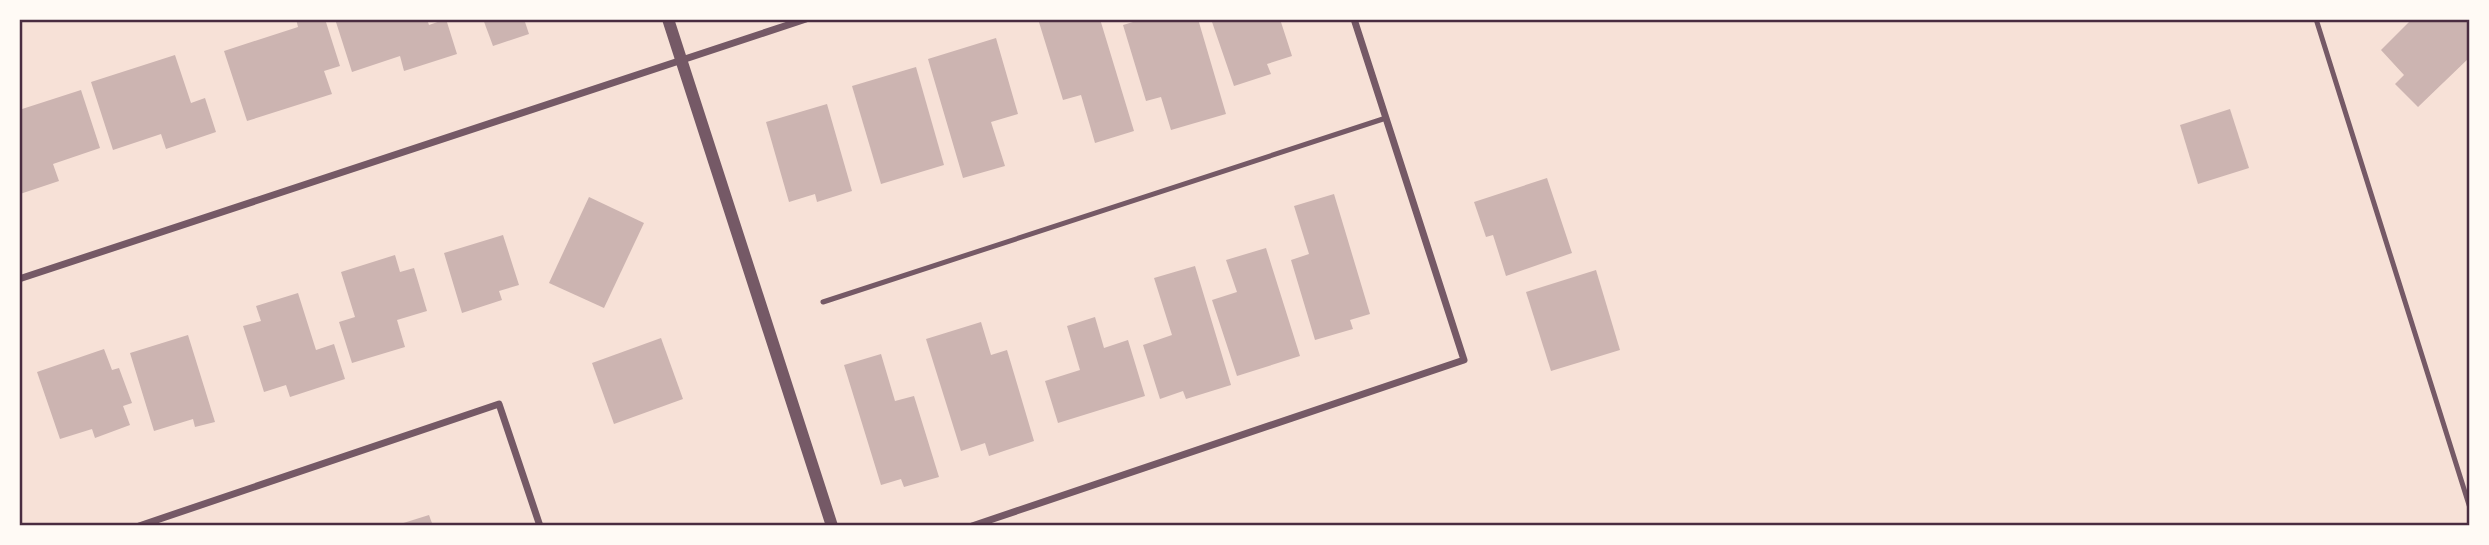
<svg xmlns="http://www.w3.org/2000/svg" width="2489" height="545" font-family="'Nunito Sans',sans-serif">
	<rect width="100%" height="100%" fill="#f7e1d7"/>
	<g fill="#ccb4b1">
		<path d="M296 19H325L340 66 324 71 332 94 247 121 224 51 298 27Z"/>
		<path d="M335 19H427L429 25 446 19 457 54 404 71 400 56 352 72Z"/>
		<path d="M483 19H524L529 34 493 46Z"/>
		<path d="M1038 19H1100L1134 131 1095 143 1081 95 1063 100Z"/>
		<path d="M1143 19H1198L1226 114 1171 130 1161 97 1146 101 1123 25Z"/>
		<path d="M1211 19H1280L1292 56 1267 64 1271 74 1234 86Z"/>
		<path d="M2412 19 2470 20V57L2418 107 2395 84 2404 75 2381 50Z"/>
		<path d="M996 38 1018 114 991 122 1005 166 963 178 928 59Z"/>
		<path d="M175 55 191 103 205 98 216 132 166 149 161 134 113 150 91 82Z"/>
		<path d="M916 67 944 165 881 184 852 86Z"/>
		<path d="M81 90 100 148 53 164 59 181 20 194 19 110Z"/>
		<path d="M827 104 852 191 817 202 815 194 789 202 766 122Z"/>
		<path d="M2230 109 2249 168 2198 184 2180 125Z"/>
		<path d="M1547 178 1572 253 1506 276 1493 235 1486 237 1474 202Z"/>
		<path d="M1334 194 1370 314 1350 320 1353 329 1315 340 1291 260 1309 254 1294 206Z"/>
		<path d="M589 197 644 223 604 308 549 283Z"/>
		<path d="M503 235 519 285 499 291 502 300 462 313 444 253Z"/>
		<path d="M1266 248 1300 356 1237 376 1212 300 1237 292 1226 260Z"/>
		<path d="M395 255 400 272 414 268 427 311 397 320 405 347 352 363 339 322 355 317 341 272Z"/>
		<path d="M1195 266 1231 385 1186 399 1183 391 1160 399 1143 345 1172 335 1154 278Z"/>
		<path d="M1596 270 1620 350 1551 371 1526 292Z"/>
		<path d="M298 293 316 350 334 344 345 379 290 397 286 385 264 392 243 326 261 321 256 306Z"/>
		<path d="M1095 317 1104 348 1128 340 1145 396 1058 423 1045 381 1080 370 1067 326Z"/>
		<path d="M981 322 991 355 1007 350 1034 441 989 456 985 443 961 451 926 339Z"/>
		<path d="M188 335 215 422 195 427 193 419 154 431 130 353Z"/>
		<path d="M661 338 683 399 614 424 592 363Z"/>
		<path d="M104 349 112 370 119 368 132 403 123 406 130 425 95 438 92 429 60 439 37 372Z"/>
		<path d="M881 354 895 401 914 396 939 477 904 487 901 479 881 485 844 365Z"/>
		<path d="M429 515 433 526H397V525Z"/>
	</g>
	<g fill="none" stroke-linecap="round" stroke-linejoin="round">
		<g stroke="#755966" stroke-width="5">
			<path d="M2316 19 2470 508"/>
			<path d="M823 302 1386 118"/>
		</g>
		<g stroke="#755966" stroke-width="7">
			<path d="M19 279 806 19"/>
			<path d="M139 526 499 404 540 526"/>
			<path d="M972 526 1464 360 1354 19"/>
		</g>
		<path stroke="#755966" stroke-width="12" d="M668 19 832 526"/>
	</g>
	<rect width="2489" height="545" fill="none" stroke="#fffaf5" stroke-width="42"/>
	<rect x="21" y="21" width="2447" height="503" fill="none" stroke="#4a2c40" stroke-width="2.5"/>
</svg>
